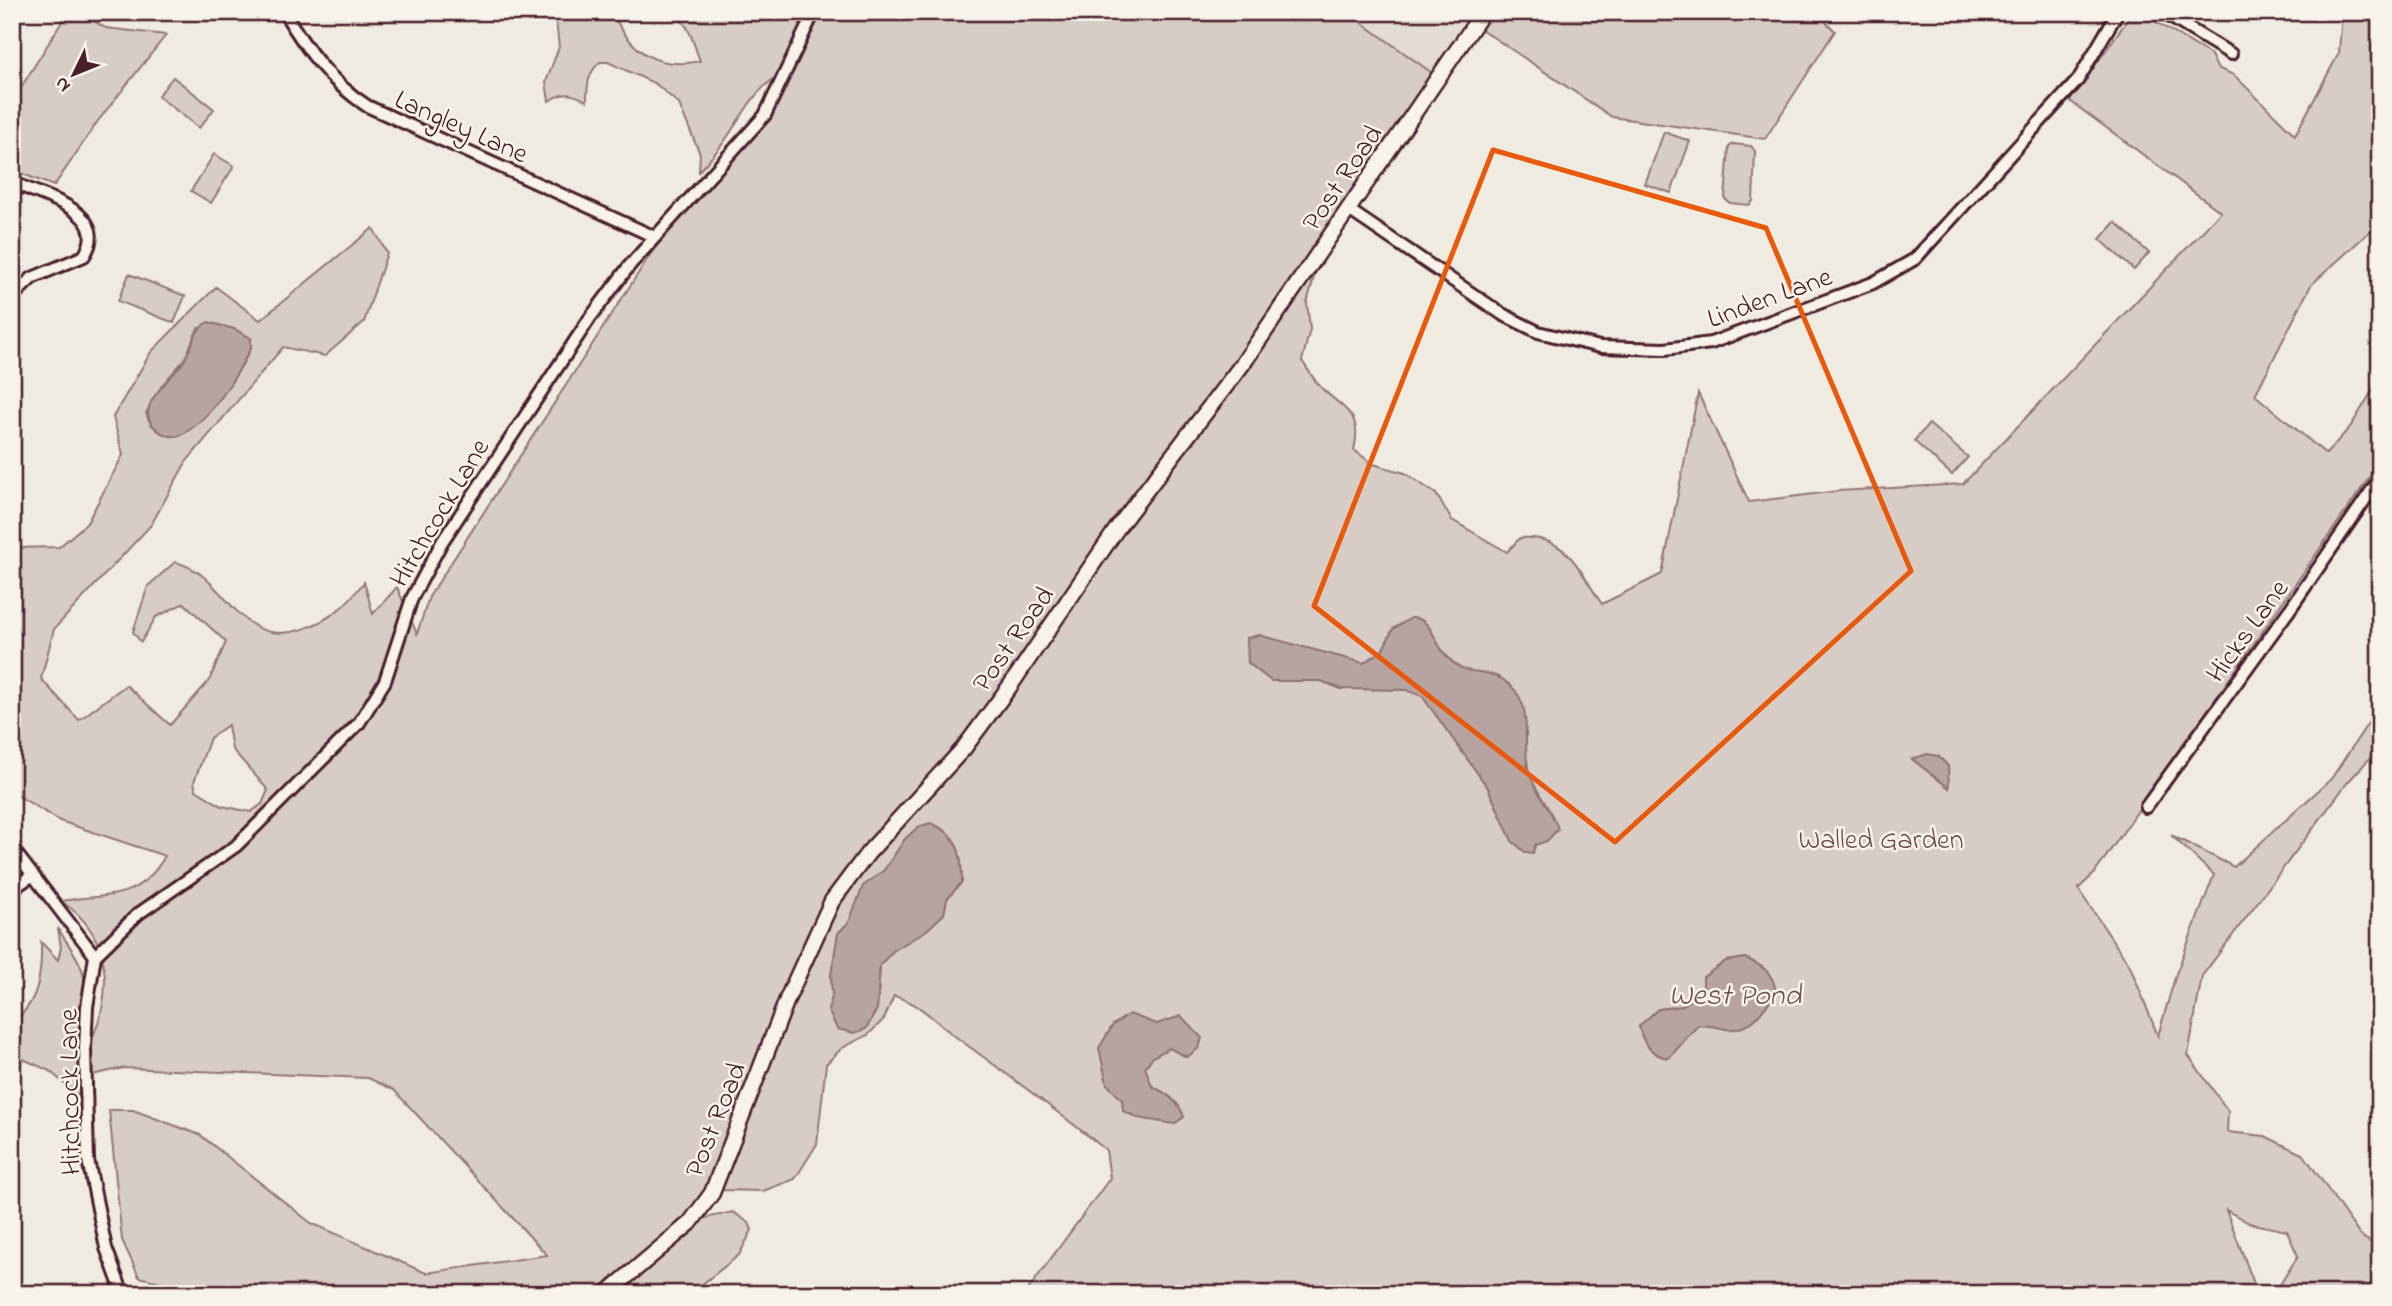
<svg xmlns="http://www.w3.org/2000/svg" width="2392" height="1306" font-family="'Indie Flower',sans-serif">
	<rect width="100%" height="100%" fill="#f0ebe0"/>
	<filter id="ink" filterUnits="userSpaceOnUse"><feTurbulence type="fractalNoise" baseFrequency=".0143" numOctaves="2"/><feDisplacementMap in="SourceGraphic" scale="14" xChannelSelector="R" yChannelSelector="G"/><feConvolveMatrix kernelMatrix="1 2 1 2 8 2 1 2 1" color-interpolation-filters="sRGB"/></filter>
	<g filter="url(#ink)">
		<path fill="#e3dcd2" d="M1347 12H1483L1439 78Z"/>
		<g fill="#d8cdc6" stroke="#917678" stroke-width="2" fill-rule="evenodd">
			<path d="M68 12H78L106 28 166 35 98 121 54 186 12 170V102Z"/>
			<path d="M555 12H612C631 52 656 70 700 61 692 41 691 24 671 12H1347L1439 78 1322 248 1307 303 1310 329 1302 361C1307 368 1312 377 1318 384 1339 409 1364 409 1354 450L1373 464 1405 473 1436 494 1452 520 1507 552 1520 538C1568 534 1579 571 1602 604L1662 574 1698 393 1749 502 1838 491 1963 484 2221 212 2070 101 2133 12H2139L2211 55 2217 68 2234 75 2295 135 2339 53 2342 12H2380V222L2311 285 2255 395 2326 454 2351 426 2380 378V462L2094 874 2078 889 2130 966 2158 1036 2176 974 2214 875 2171 835 2234 867 2331 779 2380 705V747L2348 782 2202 976 2188 1055 2228 1111 2227 1132 2265 1136 2304 1155 2359 1234 2380 1250V1294H2274L2298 1256 2287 1231 2249 1223 2226 1210 2258 1294H1025L1110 1178 1106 1150C1057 1111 1007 1074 956 1037 932 1020 924 1005 894 996L884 1019 868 1035 842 1048 826 1064 817 1144 795 1179 763 1191 718 1190 705 1218 733 1212 749 1223 752 1230 739 1255 695 1290 696 1294H210L139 1277 122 1240 109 1110H133L200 1135 311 1223 426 1273 547 1255 394 1090 368 1078 124 1068 92 1075 77 1095 50 1071 12 1054V1023C39 1003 42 973 41 942L58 960 61 947 58 928C65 941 76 953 81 967 93 995 73 1031 81 1060 113 1006 119 939 61 901 106 893 138 903 165 856L60 821 12 792V548L59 547 87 523 123 455 113 417 151 352 216 287 260 320 373 228 387 253 364 322 325 356 283 347 186 462 151 525 54 629 41 679 79 720 126 685 170 725 209 681 226 642 184 603 156 617 141 642 133 632 148 586 175 562C228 574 236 649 300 630 329 621 346 606 364 582L373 614 397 587 417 634 429 597 650 255 693 198 741 145 787 71C757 85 746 110 728 136 720 149 709 160 699 171L700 154 679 104 656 84 608 62H600C588 73 587 84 587 101 572 93 563 91 549 101L546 82 559 47ZM198 328 251 339V348C239 371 194 450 162 433 154 429 148 421 146 413L162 385 185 359ZM228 725 232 749 268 790 262 804 251 812 222 806 196 790 194 782 210 738ZM880 966 877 1009 866 1029 828 1010 832 997Z"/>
			<path d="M1483 12H1816L1835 31 1765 139 1612 117 1475 25Z"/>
			<path d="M173 77 214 109 199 128 158 96Z"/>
			<path d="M1664 132 1690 141 1671 193 1645 184Z"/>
			<path d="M1733 144 1751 146 1755 151 1753 201 1749 205 1730 203 1725 199 1729 147Z"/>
			<path d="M214 154 234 166 211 203 191 191Z"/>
			<path d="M2115 222 2149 253 2134 270 2100 239Z"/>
			<path d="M129 274 185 296 174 323 118 301Z"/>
			<path d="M1929 424 1968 457 1952 475 1914 441Z"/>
		</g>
		<g fill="#b7a4a2" stroke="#8b6f72" stroke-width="2">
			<path d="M208 322 234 329 251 338V348C235 378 214 415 185 433 176 438 167 437 159 431 129 410 169 382 183 362 193 348 191 332 208 322Z"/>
			<path d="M1411 618C1432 617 1433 641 1445 654 1466 680 1481 666 1502 679 1538 701 1520 739 1529 772 1535 792 1551 808 1558 829L1547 841 1535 845 1533 853 1525 852 1512 841 1488 788 1422 696 1406 690 1341 689 1321 681H1271L1248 663 1247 638 1259 635 1363 663 1382 651 1393 629Z"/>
			<path d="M1927 754 1938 756 1948 766 1949 788 1912 759Z"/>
			<path d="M930 823C959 833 962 854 962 882L947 899 944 914 927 930 893 951 880 965 877 1009 866 1029 854 1033 837 1029 828 1010 832 997 831 975 838 933 849 922 863 886 884 870 905 839 918 827Z"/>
			<path d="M1745 958C1763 966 1773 972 1776 992 1763 1010 1752 1032 1726 1029 1716 1027 1708 1025 1698 1025L1669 1058C1651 1056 1642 1042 1639 1026L1658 1009 1682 1006 1703 990V977L1726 961Z"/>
			<path d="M1129 1014 1157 1024 1181 1016 1202 1038 1199 1048 1187 1057 1169 1048 1153 1057 1145 1067 1152 1086C1166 1093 1179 1101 1184 1117L1174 1124 1138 1118 1123 1111 1122 1100 1107 1084 1099 1048 1113 1025Z"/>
		</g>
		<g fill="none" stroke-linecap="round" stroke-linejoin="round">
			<g stroke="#4a1f2b" stroke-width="16">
				<g id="street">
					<path d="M284 12C307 50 329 81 367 106L655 237"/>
					<path d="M2162 12 2231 54"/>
					<path d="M12 182C40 196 113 211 84 256L32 278 12 297"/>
					<path d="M1349 210 1502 314 1538 332 1600 347 1665 349 1711 343 1873 283 1915 259 2078 80 2118 12"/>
					<path d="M2146 807 2290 609 2380 478"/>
					<path d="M12 848 95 956"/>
					<path d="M12 889 33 875"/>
					<path d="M123 1294 106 1248 88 1160 85 1049 87 1007 95 956 138 914 236 846 359 723 385 681 412 598 442 542 590 318 630 265 765 115 814 12"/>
				</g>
			</g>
			<g stroke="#4a1f2b" stroke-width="19">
				<path id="secondary" d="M606 1294 690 1223 712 1193 788 997 832 901 868 853 964 748 1010 686 1118 527 1244 362 1483 12"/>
			</g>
			<use href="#street" stroke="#f7f3e8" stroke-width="10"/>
			<use href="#secondary" stroke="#f7f3e8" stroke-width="14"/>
		</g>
	</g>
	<path fill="none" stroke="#e8590c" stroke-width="5" stroke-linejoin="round" d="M1493 150 1766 228 1911 571 1615 842 1314 606Z"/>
	<g text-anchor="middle" stroke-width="5" stroke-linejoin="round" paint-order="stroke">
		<g font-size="28" fill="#4a1f2b" stroke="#f7f3e8">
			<text transform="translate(462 125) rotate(24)" y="10">Langley Lane</text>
			<text transform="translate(1341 177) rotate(-56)" y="10">Post Road</text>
			<text transform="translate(1769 296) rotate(-20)" y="10">Linden Lane</text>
			<text transform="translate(438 512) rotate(-59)" y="10">Hitchcock Lane</text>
			<text transform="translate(2246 630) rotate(-54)" y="10">Hicks Lane</text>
			<text transform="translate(1012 638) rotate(-55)" y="10">Post Road</text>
			<text transform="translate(68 1092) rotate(-91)" y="10">Hitchcock Lane</text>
			<text transform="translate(714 1119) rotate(-68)" y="10">Post Road</text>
		</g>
		<g font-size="28" fill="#6e4a52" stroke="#f7f3e8">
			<text x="1881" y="848">Walled Garden</text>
		</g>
		<g font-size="30" font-style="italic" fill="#704e55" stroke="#f7f3e8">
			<text x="1735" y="1004">West Pond</text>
		</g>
	</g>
	<rect width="2392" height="1306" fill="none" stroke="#f7f3e8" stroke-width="42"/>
	<rect x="21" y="21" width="2350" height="1264" fill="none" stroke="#4a1f2b" stroke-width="2.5" filter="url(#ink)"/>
	<g transform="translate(74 74) rotate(227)" stroke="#f7f3e8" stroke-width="5" paint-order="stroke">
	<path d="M0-5L12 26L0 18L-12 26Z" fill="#4a1f2b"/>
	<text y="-10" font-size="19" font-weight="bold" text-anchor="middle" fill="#4a1f2b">N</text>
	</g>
</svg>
